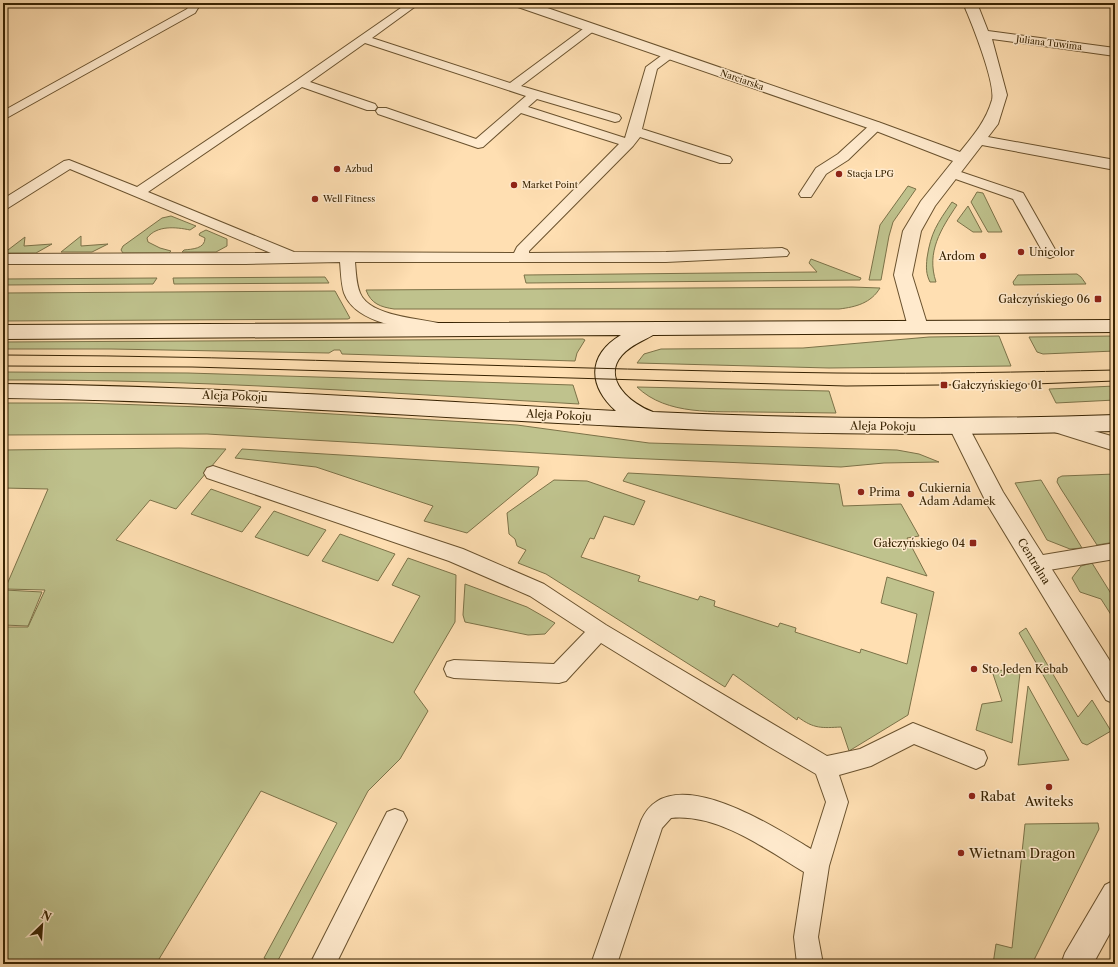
<svg xmlns="http://www.w3.org/2000/svg" width="1118" height="967" font-family="'Libre Caslon Text',serif">
	<rect width="100%" height="100%" fill="#ffdfb2"/>
	<filter id="stains"><feTurbulence type="fractalNoise" baseFrequency=".005" numOctaves="4"/><feColorMatrix values="0 0 0 0 .2 0 0 0 0 .09 0 0 0 0 .02 0 0 0 .5 -.17"/></filter>
	<radialGradient id="worn" r=".72"><stop offset=".6" stop-color="#630" stop-opacity="0"/><stop offset="1" stop-color="#630" stop-opacity=".3"/></radialGradient>
	<g fill="#bfc28d" stroke="#7c7248">
		<path d="M908 186 916 189 893 222 889 236 881 280H869L880 225Z"/>
		<path d="M977 192 983 193 1002 232H988L971 202Z"/>
		<path d="M952 202 957 205C941 229 926 252 936 282H930C926 274 926 268 927 258 931 232 937 224 952 202Z"/>
		<path d="M968 206 982 232H973L957 221Z"/>
		<path d="M171 216 196 226 190 230C176 227 157 225 147 238L148 242 160 248 171 251 169 253H123L121 250 123 246 162 218Z"/>
		<path d="M206 230 227 239V246L216 252H182L184 250C192 249 205 249 205 238L199 235 200 233Z"/>
		<path d="M81 236V246L108 244 92 252H61Z"/>
		<path d="M25 237 24 246 52 244 36 253H4Z"/>
		<path d="M811 259 861 278 860 280 526 283 524 275 817 272 809 263Z"/>
		<path d="M1077 274 1081 277 1086 284 1014 285 1013 282 1018 275Z"/>
		<path d="M325 277 329 283 174 284 173 278Z"/>
		<path d="M157 278 153 284 3 285V279Z"/>
		<path d="M852 287 880 288C871 303 856 307 839 309H394C381 307 371 304 366 290Z"/>
		<path d="M335 291 350 318 348 319 3 321V293Z"/>
		<path d="M999 336 1011 366 829 368 637 363 644 354 661 349 803 348 929 337Z"/>
		<path d="M1115 336V351L1043 354 1037 352 1029 337Z"/>
		<path d="M583 339 585 340 577 353 575 361 342 354 340 350H334L329 353 111 349H3V342Z"/>
		<path d="M3 372 188 373 573 385 579 404C387 393 195 379 3 380Z"/>
		<path d="M1115 386V400L1056 403 1049 389Z"/>
		<path d="M637 387 829 391 836 413C808 413 781 412 753 412 715 411 667 416 637 387Z"/>
		<path d="M3 403H84L232 408 517 425 649 443 897 450 919 454 939 462 884 463 841 467 625 458 207 434 3 435Z"/>
		<path d="M179 448 226 449 176 509 150 500 116 540 393 643 420 596 392 585 408 558 456 575 455 622 414 692 428 711 400 759 368 791 276 964 264 958 337 823 261 791 156 964H3V627H28L45 590 5 589 48 489 3 488V450Z"/>
		<path d="M242 449 539 467 537 475 467 533 424 521 433 506 316 467 235 458Z"/>
		<path d="M628 473 839 484 843 506 901 504 919 536 907 538 927 576 623 481Z"/>
		<path d="M1115 474V542L1097 545 1061 489 1057 482 1058 478 1062 476Z"/>
		<path d="M554 480 587 481 645 501 634 525 604 516 594 539 590 538 581 557 640 576 638 581 698 600 700 596 715 601 714 606 778 627 780 623 796 628 795 632 860 653 861 649 907 664 917 614 881 603 887 577 934 592 908 715 849 751 841 727C822 728 814 729 798 717L797 720 733 674 725 687 546 574 518 563 526 550 517 546 515 539 509 534 507 513Z"/>
		<path d="M1041 480 1082 548 1070 549 1047 540 1015 483Z"/>
		<path d="M211 489 261 507 242 532 191 514Z"/>
		<path d="M274 511 326 530 308 556 255 537Z"/>
		<path d="M340 534 395 554 378 581 322 561Z"/>
		<path d="M1092 563 1115 600V621L1101 599 1080 592 1072 578 1081 566Z"/>
		<path d="M465 584 527 607 555 623 545 634 528 635 465 622 463 615Z"/>
		<path d="M5 590 42 592 28 626 3 625V594Z"/>
		<path d="M1026 628 1078 717 1092 700 1111 731 1087 745 1082 743 1019 633Z"/>
		<path d="M1019 669 1020 673 1012 743 976 730 982 704 1002 701 992 671Z"/>
		<path d="M1028 686 1069 760 1018 765Z"/>
		<path d="M1098 823 1099 829 1032 964H993L996 944 1012 948 1025 824Z"/>
	</g>
	<g fill="none" stroke-linecap="round" stroke-linejoin="round">
		<g stroke="#6a522e" stroke-width="2">
			<g id="service">
				<path d="M191 3H201L195 13 3 120V111L187 9Z"/>
				<path d="M408 3H420L372 38 510 83 587 26H595L597 28 595 30 521 86 619 115 621 118 619 121 615 122 537 99 528 107 625 138 646 67 665 53H673L675 55 673 57 657 69 642 129 730 157 732 160 730 163H720L640 137 633 146 529 251V253L666 252 782 248 787 250 789 253 787 256 666 262H355C356 272 356 283 360 293 370 317 420 318 443 324L445 328 443 332 437 333C408 328 356 325 344 293 341 283 341 272 340 262L245 264H3V254L271 253 70 169 8 208 3 209V199L64 161 69 160 137 187 297 80ZM365 43 526 96 476 139 386 108H378L376 111 378 114 478 148 483 147 521 113 619 144 517 247 514 253 294 252 148 192 302 87 367 110H375L377 107 375 104 310 82Z"/>
				<path d="M876 122 880 123 882 126 880 129 848 160 826 174 811 197H801L799 194 816 168 838 154 872 123Z"/>
				<path d="M952 169 1023 193 1057 253 1055 256 1050 258 1045 256 1013 199 947 176 945 173 947 170Z"/>
				<path d="M1051 419 1115 437V451L1045 429 1042 425 1045 421Z"/>
				<path d="M213 466 463 549 544 584 606 625 827 756 860 749 913 723 984 751 987 758 984 765 976 769 914 744 871 766 839 775 848 802 829 866 818 937 823 964H797L794 937 804 872C766 849 717 813 671 818L662 828 617 964H591L641 821C668 757 774 827 811 849L826 802 816 774 768 746 601 643 566 681 559 683 454 678 447 676 444 669 447 662 454 660 554 664 585 632 530 596 449 561 207 478 204 473 207 468Z"/>
				<path d="M1115 543V559L1037 572 1030 570 1027 564 1030 558 1037 556Z"/>
				<path d="M395 809 403 812 407 820 336 964H310L387 812Z"/>
			</g>
		</g>
		<g stroke="#6a522e" stroke-width="2">
			<path id="minor" d="M513 3H533L881 123 960 152C973 136 986 121 992 100 996 83 971 21 963 3H977L988 31 1115 48V56L992 39 1007 95 998 124 988 137 1115 160V170L982 145 935 206 921 231 912 275 928 327 925 332 918 333 911 332 908 327 894 275 903 231 921 201 953 161 871 129 515 6Z"/>
		</g>
		<g stroke="#6a522e" stroke-width="2">
			<g id="tertiary">
				<path d="M959 419 966 422 1003 492 1115 669V704L1106 700 987 504 949 427 952 422Z"/>
				<path d="M1115 880V924L1093 964H1061L1065 953 1105 885Z"/>
			</g>
		</g>
		<g stroke="#382302" stroke-width="2">
			<path id="secondary" d="M1115 320V332L653 335C643 341 631 345 622 355 601 379 631 404 653 412 807 419 961 420 1115 415V431C979 435 843 435 707 430 472 421 238 401 3 398V384C208 386 412 400 616 411 588 386 587 355 621 335L3 339V325Z"/>
		</g>
		<use href="#service" fill="#ffeacd" fill-rule="evenodd"/>
		<use href="#minor" fill="#ffeacd" fill-rule="evenodd"/>
		<use href="#tertiary" fill="#ffeacd" fill-rule="evenodd"/>
		<use href="#secondary" fill="#ffeacd" fill-rule="evenodd"/>
		<g stroke="#382302" stroke-width="1">
			<path d="M3 355C281 356 558 370 836 373 929 374 1022 372 1115 370"/>
			<path d="M3 366 192 367 846 386 1034 384 1115 381"/>
		</g>
	</g>
	<g fill="#8f2418" stroke="#ffeacd" stroke-width="1.5">
		<circle cx="337" cy="169" r="4"/>
		<circle cx="839" cy="174" r="4"/>
		<circle cx="514" cy="185" r="4"/>
		<circle cx="315" cy="199" r="4"/>
		<circle cx="1021" cy="252" r="4"/>
		<circle cx="983" cy="256" r="4"/>
		<rect x="1094" y="295" width="8" height="8" rx="2"/>
		<rect x="940" y="381" width="8" height="8" rx="2"/>
		<circle cx="861" cy="492" r="4"/>
		<circle cx="911" cy="494" r="4"/>
		<rect x="969" y="539" width="8" height="8" rx="2"/>
		<circle cx="974" cy="669" r="4"/>
		<circle cx="1049" cy="787" r="4"/>
		<circle cx="972" cy="796" r="4"/>
		<circle cx="961" cy="853" r="4"/>
	</g>
	<g text-anchor="middle" stroke-width="3" stroke-linejoin="round" paint-order="stroke">
		<g font-size="9" fill="#382302" stroke="#ffeacd">
			<text transform="translate(1049 43) rotate(7)" y="3">Juliana Tuwima</text>
			<text transform="translate(742 80) rotate(19)" y="3">Narciarska</text>
		</g>
		<g font-size="9" fill="#382302" stroke="#ffeacd" text-anchor="start">
			<text x="345" y="172">Azbud</text>
			<text x="847" y="177">Stacja LPG</text>
			<text x="522" y="188">Market Point</text>
			<text x="323" y="202">Well Fitness</text>
		</g>
		<g font-size="11" fill="#382302" stroke="#ffeacd" text-anchor="start">
			<text x="1029" y="256">Unicolor</text>
			<text x="975" y="260" text-anchor="end">Ardom</text>
			<text x="1090" y="303" text-anchor="end">Gałczyńskiego 06</text>
			<text x="952" y="389">Gałczyńskiego 01</text>
			<text x="919" y="492">Cukiernia<tspan x="919" dy="13">Adam Adamek</tspan></text>
			<text x="869" y="496">Prima</text>
			<text x="965" y="547" text-anchor="end">Gałczyńskiego 04</text>
			<text x="982" y="673">Sto Jeden Kebab</text>
		</g>
		<g font-size="11" fill="#382302" stroke="#ffeacd">
			<text transform="translate(235 396) rotate(2)" y="4">Aleja Pokoju</text>
			<text transform="translate(559 415) rotate(3)" y="4">Aleja Pokoju</text>
			<text transform="translate(883 426) rotate(1)" y="4">Aleja Pokoju</text>
			<text transform="translate(1034 561) rotate(58)" y="4">Centralna</text>
		</g>
		<g font-size="13" fill="#382302" stroke="#ffeacd" text-anchor="start">
			<text x="980" y="801">Rabat</text>
			<text x="1049" y="806" text-anchor="middle">Awiteks</text>
			<text x="969" y="858">Wietnam Dragon</text>
		</g>
	</g>
	<rect width="1118" height="967" fill="none" stroke="#ffdfb2" stroke-width="16"/>
	<rect x="4" y="4" width="1110" height="959" fill="none" stroke="#382302" stroke-width="2"/>
	<rect x="8" y="8" width="1102" height="951" fill="none" stroke="#382302"/>
	<g transform="translate(42 925) rotate(25)" stroke="#ffeacd" stroke-width="3" paint-order="stroke">
	<path d="M0-3L7 15L0 10L-7 15Z" fill="#382302"/>
	<text y="-6" font-size="11" font-weight="bold" text-anchor="middle" fill="#382302">N</text>
	</g>
	<rect width="100%" height="100%" filter="url(#stains)"/>
	<rect width="100%" height="100%" fill="url(#worn)"/>
</svg>
